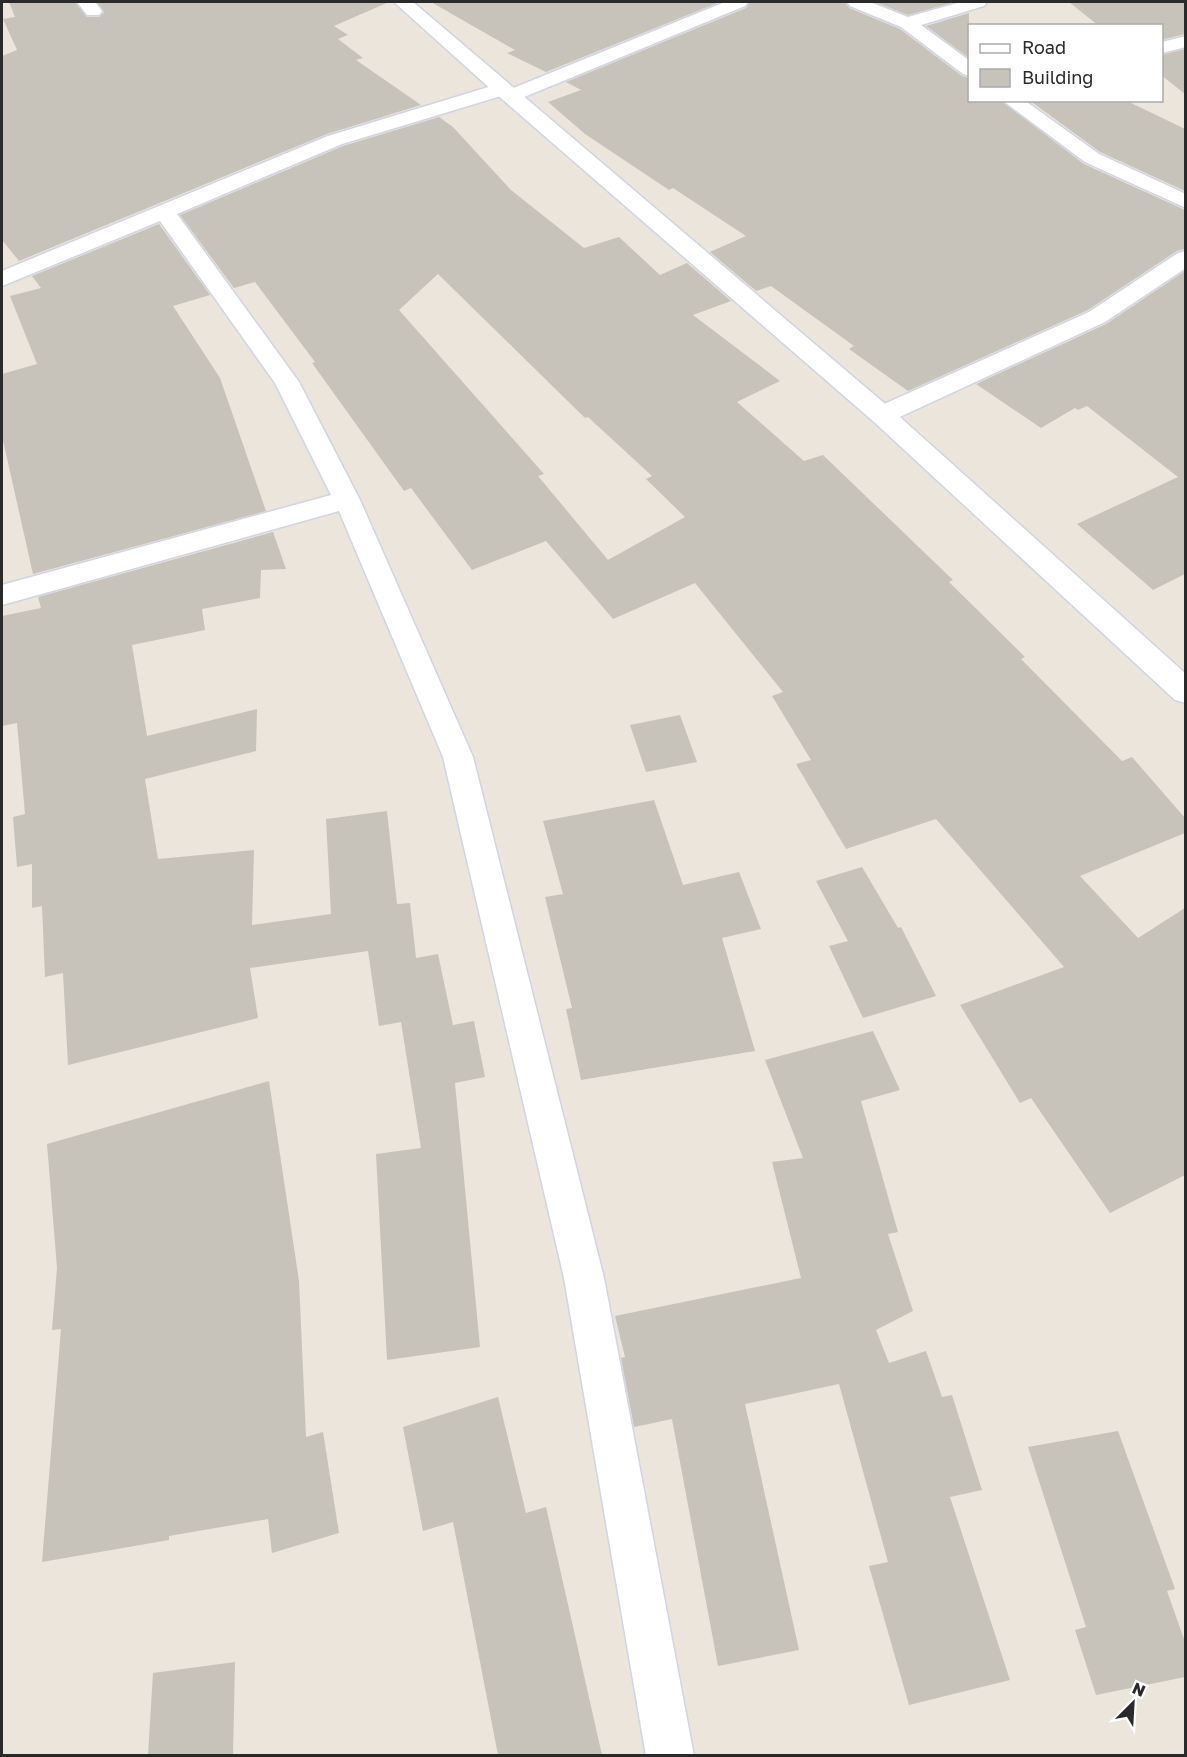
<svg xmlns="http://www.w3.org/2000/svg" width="1187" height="1757" font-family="'Golos Text',sans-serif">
	<rect width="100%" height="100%" fill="#ebe5dc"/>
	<g fill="#c7c3bb" fill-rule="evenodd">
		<path d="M9 2H75L87 17H99L104 12 97 2H389L334 26 348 35 338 39 363 58 356 60 421 105 327 134 19 261 2 240V56L17 50 3 19 15 17Z"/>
		<path d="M431 2H720L546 72 507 53 515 50Z"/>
		<path d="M750 2H845L849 8 900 29 962 76 969 78V100H1000L1084 164 1185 210V249L1177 251 1088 310 908 391 849 349 854 346 771 286 756 291 710 252 746 236 673 188 669 190 585 134 548 102 581 90 566 82 746 8Z"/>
		<path d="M875 2H955L908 15Z"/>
		<path d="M1069 2H1185V34L1161 40V26H1099Z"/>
		<path d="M969 13V58L926 26Z"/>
		<path d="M1185 49V94L1161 75V55Z"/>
		<path d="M1029 100H1125L1185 129V191L1100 152Z"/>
		<path d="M439 117 453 127 511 190 584 248 619 237 660 275 687 263 731 301 693 315 780 381 737 402 804 461 823 455 953 580 949 582 1025 657 1021 659 1122 761 1132 757 1185 818V833L1080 876 1138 938 1185 908V1175L1110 1213 1031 1098 1020 1103 960 1005 1064 967 936 819 846 849 796 764 811 760 772 696 783 692 695 583 613 619 546 541 472 570 411 488 404 491 312 363 315 362 255 282 234 288 180 215 343 146ZM438 274 585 418 588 417 652 476 646 479 685 517 608 560 538 476 544 474 399 310Z"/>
		<path d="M159 224 210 295 173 306 220 378 266 511 33 574 2 436V374L37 364 10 296 41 288 32 276Z"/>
		<path d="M1185 271V574L1153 590 1077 524 1178 477 1087 406 1078 410 1075 408 1041 428 976 384 1106 324Z"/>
		<path d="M273 532 286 569 261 570 260 598 202 609 205 630 132 645 147 736 257 709 256 751 145 779 158 859 254 850 252 925 331 914 326 819 387 811 397 904 410 903 416 958 438 954 453 1025 474 1021 485 1077 455 1083 480 1347 387 1360 376 1154 421 1148 401 1022 379 1026 368 951 250 968 258 1018 68 1065 63 973 45 977 42 906 32 908V864L17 867 13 817 25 814 17 723 2 726V616L41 608 38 597Z"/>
		<path d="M680 715 697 762 646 772 630 725Z"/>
		<path d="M654 800 683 885 739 872 761 929 722 938 755 1051 581 1080 566 1009 572 1008 545 897 563 894 543 821Z"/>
		<path d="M862 867 898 928 901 927 936 996 863 1018 829 946 848 941 816 881Z"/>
		<path d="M873 1031 900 1090 861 1101 898 1232 888 1234 913 1311 876 1330 889 1363 926 1351 942 1397 952 1395 982 1490 950 1497 1010 1680 909 1705 869 1566 888 1562 839 1384 745 1404 799 1650 718 1666 672 1419 634 1427 621 1358 625 1357 615 1316 801 1278 772 1162 803 1158 765 1060Z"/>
		<path d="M269 1081 299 1281 306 1437 323 1432 339 1533 272 1553 268 1519 169 1536V1540L42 1562 61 1329 52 1330 57 1268 47 1144Z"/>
		<path d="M498 1397 526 1513 546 1507 602 1755H498L453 1522 423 1531 403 1427Z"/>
		<path d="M1118 1431 1175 1589 1167 1591 1185 1642V1677L1096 1695 1075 1630 1086 1627 1028 1447Z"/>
		<path d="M235 1662 233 1755H148L153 1673Z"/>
	</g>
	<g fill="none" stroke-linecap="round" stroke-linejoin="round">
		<g stroke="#d1d4e2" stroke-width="3">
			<g id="street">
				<path d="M77 2H95L102 11 99 15H87Z"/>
				<path d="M725 2H748L745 6 517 100H503L501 96 342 144 177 214 299 382 360 500 473 757 604 1278 694 1756H646L564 1278 443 757 339 511 2 605V585L331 495 275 383 160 221 2 286V271L328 136 495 85H509L511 89Z"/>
				<path d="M847 2H870L908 17 961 2H987L984 6 921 25 970 61V76L963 74 901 27 850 6Z"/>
				<path d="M1186 36V47L1162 53V42Z"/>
				<path d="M1002 100H1024L1099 154 1186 194V208L1085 162Z"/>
				<path d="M1186 251V268L1105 322 891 421 882 423 873 421 870 415 873 409 1089 312 1178 253Z"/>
			</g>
		</g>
		<g stroke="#d1d4e2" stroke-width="3">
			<path id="secondary" d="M394 2H413L891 409 1186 674V703L1175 700 873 421 503 100Z"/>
		</g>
		<use href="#street" fill="#fff" fill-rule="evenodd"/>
		<use href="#secondary" fill="#fff" fill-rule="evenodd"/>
	</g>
	<rect width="1187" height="1757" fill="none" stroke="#2a2a2a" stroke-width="6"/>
	<rect x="968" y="24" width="195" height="78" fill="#ffffff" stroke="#aaaaaa" stroke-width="1.5"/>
	<rect x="980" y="44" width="30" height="9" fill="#ffffff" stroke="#aaaaaa" stroke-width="1.5"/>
	<text x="1022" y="54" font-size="18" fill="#2a2a2a">Road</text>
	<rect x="980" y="69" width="30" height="18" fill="#c7c3bb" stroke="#aaaaaa" stroke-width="1.5"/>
	<text x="1022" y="84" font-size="18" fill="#2a2a2a">Building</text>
	<g transform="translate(1133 1703) rotate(24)" stroke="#ffffff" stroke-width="4.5" paint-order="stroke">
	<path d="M0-4.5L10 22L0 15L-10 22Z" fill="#2a2a2a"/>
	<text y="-9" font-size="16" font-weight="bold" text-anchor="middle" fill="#2a2a2a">N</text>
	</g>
</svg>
